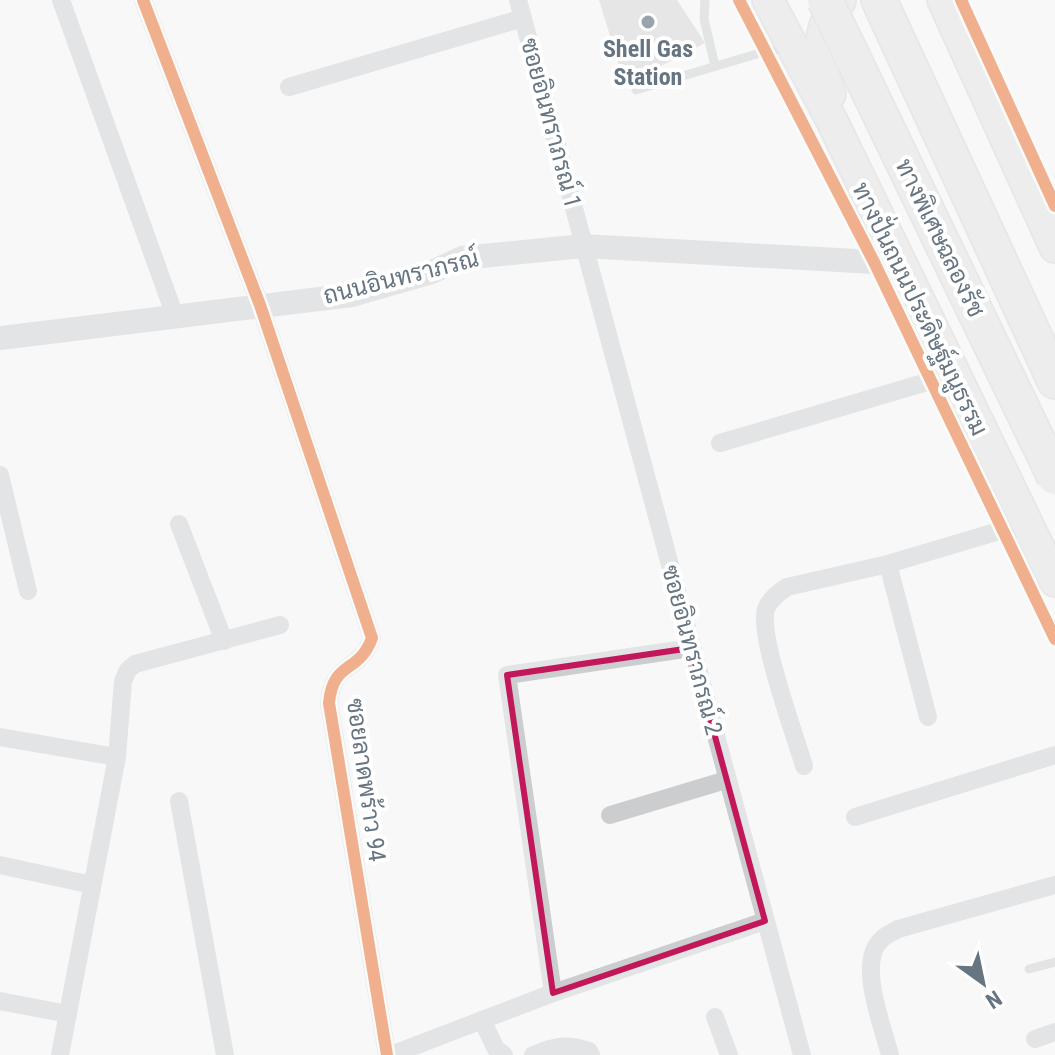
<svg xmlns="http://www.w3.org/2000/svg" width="1055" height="1055" font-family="'Roboto Condensed',Sarabun,sans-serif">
	<rect width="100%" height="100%" fill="#f8f8f8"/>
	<path fill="#d0d1d2" d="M599 0H677L705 43 625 85Z"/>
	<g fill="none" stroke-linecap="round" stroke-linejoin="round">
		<g stroke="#d4d5d6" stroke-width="34">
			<g id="primary">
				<path d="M768 0 832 121 1055 581"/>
				<path d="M943 0 1055 247"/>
				<path d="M830 94C817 63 816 27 840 1"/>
			</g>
		</g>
		<g stroke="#d4d5d5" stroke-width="38">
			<path id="motorway" d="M879 0 1055 381"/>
		</g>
		<g stroke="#cbcdce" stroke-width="9">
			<path d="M705 0 704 19 715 66"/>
			<path d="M636 90 760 53 789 48"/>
			<path d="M1038 199 1055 195"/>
			<path d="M1029 969 1055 962"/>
		</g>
		<g stroke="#cbcdce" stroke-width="18">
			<path d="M61 0 175 316"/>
			<path d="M143 0 260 305 372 638C359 674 333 660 329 703L387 1055"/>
			<path d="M518 0 802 1055"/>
			<path d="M289 87 523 18"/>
			<path d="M720 443 954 374"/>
			<path d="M0 475 28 591"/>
			<path d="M179 524 224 641"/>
			<path d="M888 564 928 717"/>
			<path d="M0 737 117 757"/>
			<path d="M804 766C795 735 758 635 766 609 770 599 778 593 787 587L888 564 1026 523"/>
			<path d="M179 801 225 1055"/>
			<path d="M610 815 726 780"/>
			<path d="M855 817 1055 755"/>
			<path d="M0 865 92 885"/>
			<path d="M553 993 507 675 691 648"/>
			<path d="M0 1001 68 1014"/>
			<path d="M715 1017 729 1055"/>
			<path d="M482 1020 496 1049 504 1055"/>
			<path d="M1035 1039 1055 1032"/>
			<path d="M60 1055 117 757 123 681 128 670 135 664 280 625"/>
			<path d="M391 1055 553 993 765 921"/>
			<path d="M533 1055C555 1046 567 1043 589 1051L591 1055"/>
			<path d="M890 1055C883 1027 856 961 882 939 886 935 893 932 898 929L1055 885"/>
		</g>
		<path stroke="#cbcdce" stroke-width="24" d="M0 338 352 295 432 272 462 258 583 246 874 262H900"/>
		<use href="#primary" stroke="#dfe0e1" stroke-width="30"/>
		<use href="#motorway" stroke="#dfe0e1" stroke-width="34"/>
		<g stroke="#d4d5d5" stroke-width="38" stroke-linecap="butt">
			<path id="motorway-bridge" d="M825 0 1055 477"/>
		</g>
		<use href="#motorway-bridge" stroke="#dfe0e1" stroke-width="34"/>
		<g stroke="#fff" stroke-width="17">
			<g id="cycleway">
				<path d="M143 0 260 305 372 638C359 674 333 660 329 703L387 1055"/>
				<path d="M739 0 874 262 1055 639"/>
				<path d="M961 0 1055 206"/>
			</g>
		</g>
		<use href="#cycleway" stroke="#e8590c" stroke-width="12"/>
	</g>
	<path d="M0 0H1055V1055H0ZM691 648 765 921 553 993 507 675Z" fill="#f8f8f8" fill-opacity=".55" fill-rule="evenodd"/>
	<path fill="none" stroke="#c2185b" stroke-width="6" stroke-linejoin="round" d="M691 648 765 921 553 993 507 675Z"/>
	<circle fill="#99a3ab" stroke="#fff" stroke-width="3" cx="648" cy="22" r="8"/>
	<g text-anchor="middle" stroke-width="8" stroke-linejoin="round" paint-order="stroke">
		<g font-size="24" font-weight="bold" fill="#667581" stroke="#fff">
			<text x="648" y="57">Shell Gas<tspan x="648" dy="28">Station</tspan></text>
		</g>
		<g font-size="24" fill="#667581" stroke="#fff">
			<text transform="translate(551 123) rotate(75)" y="8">ซอยอินทราภรณ์ 1</text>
			<text transform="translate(940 238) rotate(64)" y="8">ทางพิเศษฉลองรัช</text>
			<text transform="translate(401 277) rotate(-14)" y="8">ถนนอินทราภรณ์</text>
			<text transform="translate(920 309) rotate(64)" y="8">ทางปั่นถนนประดิษฐ์มนูธรรม</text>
			<text transform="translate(692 650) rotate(75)" y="8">ซอยอินทราภรณ์ 2</text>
			<text transform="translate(366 780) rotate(82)" y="8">ซอยลาดพร้าว 94</text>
		</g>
	</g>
	<g transform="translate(983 983) rotate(147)" stroke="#ffffff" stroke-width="6" paint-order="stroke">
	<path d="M0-6L14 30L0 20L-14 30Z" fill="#667581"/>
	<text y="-12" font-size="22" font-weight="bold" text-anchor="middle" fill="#667581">N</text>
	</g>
</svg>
